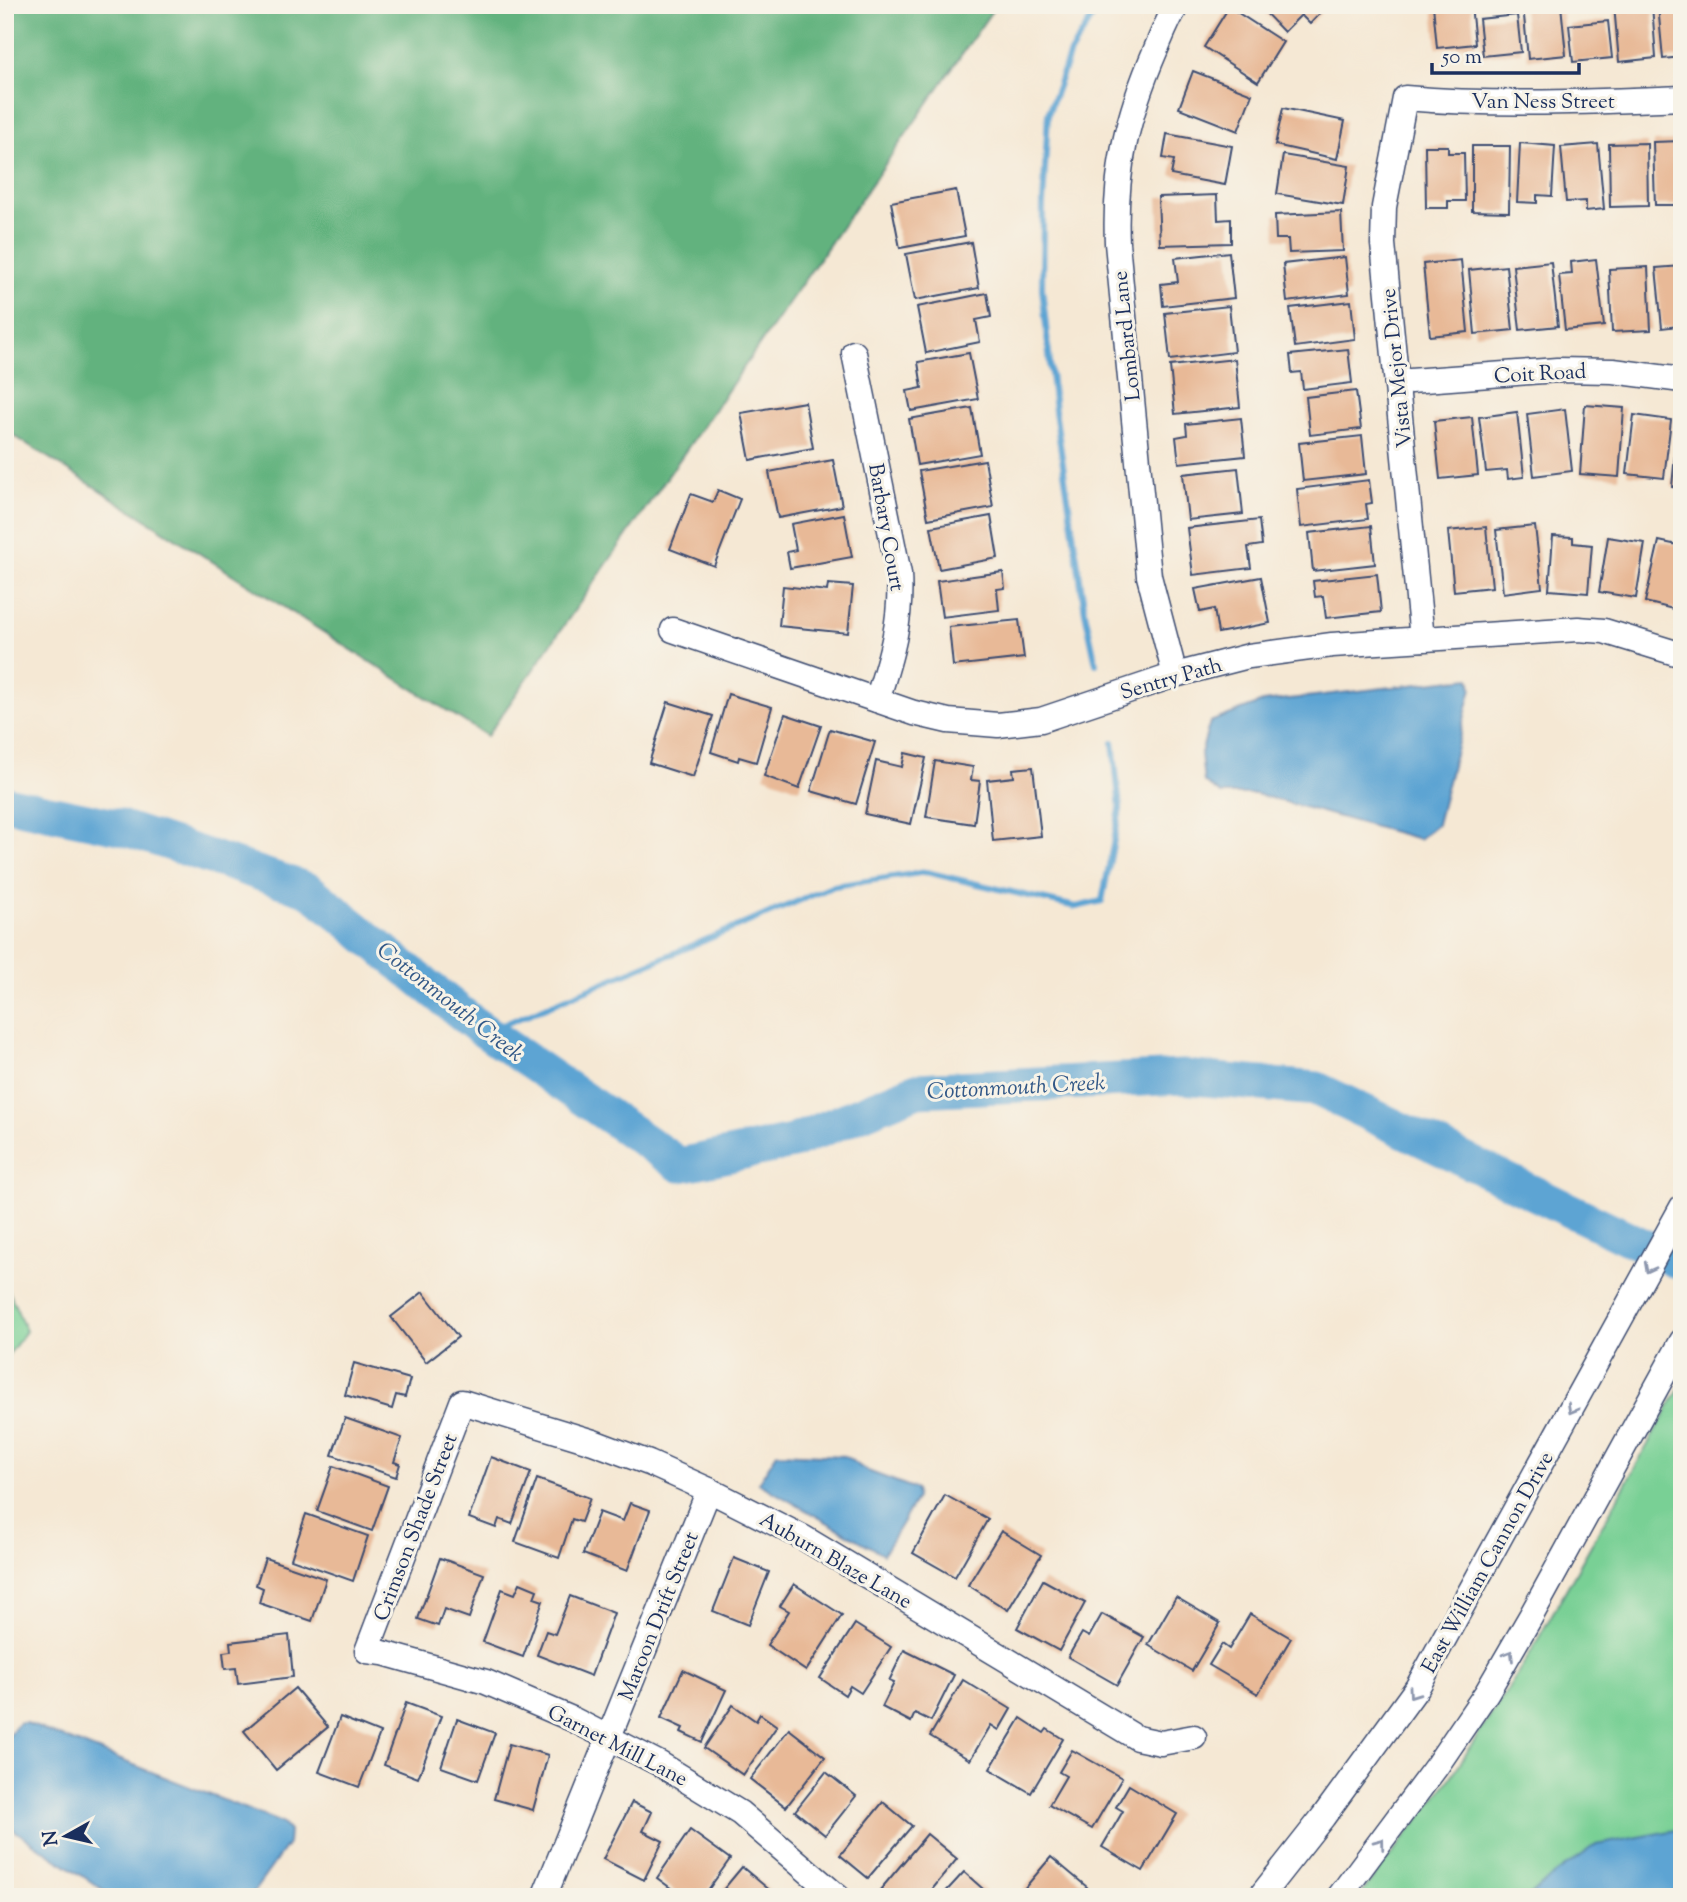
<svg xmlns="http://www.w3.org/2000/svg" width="1687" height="1902" font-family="'Sorts Mill Goudy',serif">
	<rect width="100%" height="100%" fill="#f7f3e8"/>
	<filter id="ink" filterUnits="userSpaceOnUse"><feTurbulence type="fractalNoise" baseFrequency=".0143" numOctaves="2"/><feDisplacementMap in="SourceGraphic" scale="14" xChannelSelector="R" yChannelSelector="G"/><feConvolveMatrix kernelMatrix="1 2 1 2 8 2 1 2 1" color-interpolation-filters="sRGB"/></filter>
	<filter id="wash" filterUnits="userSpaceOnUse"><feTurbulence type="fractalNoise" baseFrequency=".00686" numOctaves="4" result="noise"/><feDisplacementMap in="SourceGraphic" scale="28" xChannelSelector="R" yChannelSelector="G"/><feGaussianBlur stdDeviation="1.57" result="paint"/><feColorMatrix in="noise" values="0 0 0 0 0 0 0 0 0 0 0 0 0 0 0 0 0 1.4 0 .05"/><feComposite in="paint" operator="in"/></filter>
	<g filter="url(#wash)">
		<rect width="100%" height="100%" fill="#f5e8d4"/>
		<g fill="#79d095" stroke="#4a807a" stroke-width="2">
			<path d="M5 1282 26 1331 5 1360Z"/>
			<path d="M1682 1384V1897H1359L1449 1780 1524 1664Z"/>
		</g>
		<path fill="#62b27e" stroke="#3e706e" stroke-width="2" d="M5 5H996L487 736 5 430Z"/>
		<g fill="#5da4d3" stroke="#3c6a98" stroke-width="2">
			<path d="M1470 678 1472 688 1437 824 1419 839 1256 794H1221L1204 782 1201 753 1210 722 1263 702Z"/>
			<path d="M777 1453 845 1456 865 1470 916 1489 917 1498 883 1554 758 1483Z"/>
			<path d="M24 1722 282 1823 289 1831 288 1844 250 1897H114L5 1824V1741L18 1723Z"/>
			<path d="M1682 1829V1897H1529L1551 1877 1596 1845Z"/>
		</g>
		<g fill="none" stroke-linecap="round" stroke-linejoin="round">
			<g stroke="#5da4d3" stroke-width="6">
				<path d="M1096 664 1085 612 1055 411 1042 288 1043 204 1048 114 1070 53 1100 5"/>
				<path d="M486 1032 834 886 926 872 1076 907 1102 901 1120 809 1113 742"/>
			</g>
			<path stroke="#5da4d3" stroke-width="35" d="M5 803 120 827 309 890 477 1026 680 1165 792 1142 917 1090 1183 1077 1317 1089 1682 1264"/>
		</g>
		<g id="blocks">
			<g fill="#e8b997">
				<path d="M1258 5H1324L1326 7 1310 24 1301 15 1284 32Z"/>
				<path d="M1433 5H1471L1475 44 1437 48Z"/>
				<path d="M1523 5H1561L1566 55 1528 59Z"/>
				<path d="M1614 5H1652L1656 58 1619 62Z"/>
				<path d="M1658 5H1682V57L1663 59Z"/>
				<path d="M1229 7 1283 42 1258 82 1204 47Z"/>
				<path d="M1517 15 1521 52 1483 56 1479 19Z"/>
				<path d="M1608 21 1612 58 1573 62 1569 25Z"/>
				<path d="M1193 71 1252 94 1238 131 1179 108Z"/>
				<path d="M1283 108 1345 121 1337 159 1275 145Z"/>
				<path d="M1167 134 1232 146 1225 185 1171 175 1174 160 1163 158Z"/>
				<path d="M1682 141V205H1655L1653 142Z"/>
				<path d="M1520 143 1555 146 1552 196 1537 195V203L1517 202Z"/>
				<path d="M1647 143 1648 206 1610 207 1609 144Z"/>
				<path d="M1598 144 1604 209 1586 211V201L1566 202 1561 147Z"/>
				<path d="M1425 146H1448V153H1464L1465 201H1448V208H1426Z"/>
				<path d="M1472 146H1510L1509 212 1472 211Z"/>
				<path d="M1283 155 1349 166 1343 205 1277 194Z"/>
				<path d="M956 190 965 236 900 248 891 202Z"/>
				<path d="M1217 195 1218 220 1231 219V243L1160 245 1158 197Z"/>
				<path d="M1341 212 1343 251 1289 253 1288 239H1276L1275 215Z"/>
				<path d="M971 242 979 288 915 300 906 254Z"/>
				<path d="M1229 252 1234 298 1163 306 1161 284 1178 282 1175 258Z"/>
				<path d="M1345 257 1349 294 1287 302 1283 264Z"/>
				<path d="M1596 259 1604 326 1565 330 1559 275 1572 274 1571 262Z"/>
				<path d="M1461 260 1468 332 1430 336 1423 264Z"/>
				<path d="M1551 262 1558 326 1520 330 1513 266Z"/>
				<path d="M1506 266 1513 330 1475 334 1469 270Z"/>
				<path d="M1682 266V335L1679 336 1678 326 1662 328 1656 268Z"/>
				<path d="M1648 267 1651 330 1612 332 1609 269Z"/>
				<path d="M987 293 991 317 976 320 980 342 926 353 917 307Z"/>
				<path d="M1351 301 1355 339 1295 347 1290 308Z"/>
				<path d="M1229 306 1234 352 1170 360 1165 313Z"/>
				<path d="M1348 349 1352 383 1303 389 1301 372 1292 373 1290 355Z"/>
				<path d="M969 353 978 399 911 411 907 391 922 388 918 362Z"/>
				<path d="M1235 359 1240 407 1175 414 1170 366Z"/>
				<path d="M1356 391 1361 429 1310 435 1306 397Z"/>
				<path d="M805 402 813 448 750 460 741 413Z"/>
				<path d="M1585 405 1624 408 1619 477 1580 474Z"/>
				<path d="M972 408 980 454 917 465 909 419Z"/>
				<path d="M1565 409 1572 471 1534 476 1527 414Z"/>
				<path d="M1517 412 1524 477 1508 479 1507 470 1486 472 1479 417Z"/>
				<path d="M1634 415 1671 420 1664 478 1627 474Z"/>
				<path d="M1472 417 1478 475 1440 479 1434 421Z"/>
				<path d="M1241 418 1245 456 1179 463 1176 437 1187 435 1186 424Z"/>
				<path d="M1678 422H1682V488L1672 487Z"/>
				<path d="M1362 436 1366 474 1303 481 1299 443Z"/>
				<path d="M833 460 842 506 778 518 769 472Z"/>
				<path d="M985 460 993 507 928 519 919 471Z"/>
				<path d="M1238 468 1243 514 1188 520 1183 474Z"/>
				<path d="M1369 480 1372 503 1366 504 1368 519 1301 527 1297 489Z"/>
				<path d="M718 490 740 499 714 566 670 549 691 494 713 502Z"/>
				<path d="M844 514 852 557 790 568 787 552 796 550 791 524Z"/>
				<path d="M991 516 998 558 939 569 931 527Z"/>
				<path d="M1259 520 1262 545 1248 547 1251 568 1193 575 1187 528Z"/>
				<path d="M1371 526 1375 564 1313 571 1309 533Z"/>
				<path d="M1535 526 1542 588 1503 593 1496 530Z"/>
				<path d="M1486 527 1492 587 1454 591 1448 531Z"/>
				<path d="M1553 536 1573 537V543L1592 545 1588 593 1549 590Z"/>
				<path d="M1608 537 1645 543 1636 598 1599 592Z"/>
				<path d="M1659 541 1682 546 1681 611 1645 602Z"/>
				<path d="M1003 572 1005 588 997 589 999 610 942 617 937 581Z"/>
				<path d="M1377 574 1381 612 1326 618 1323 596 1315 597 1313 581Z"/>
				<path d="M1261 577 1270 623 1218 633 1214 609 1200 612 1195 589Z"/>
				<path d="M828 584 853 586 848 633 779 626 783 586 827 591Z"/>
				<path d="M1019 620 1024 658 953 666 949 627Z"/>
				<path d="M728 694 772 707 756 762 739 757 738 761 711 752Z"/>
				<path d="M668 702 713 716 693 777 649 763Z"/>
				<path d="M785 714 821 726 799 789 764 776Z"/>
				<path d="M830 729 875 742 856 804 811 791Z"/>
				<path d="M905 753 926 758 911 824 865 814 876 761 902 767Z"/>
				<path d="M935 761 973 767 971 780 980 781 974 824 926 817Z"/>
				<path d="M1033 767 1041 836 993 841 987 780 1014 777 1013 769Z"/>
				<path d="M423 1292 458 1337 426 1362 391 1317Z"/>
				<path d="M354 1363 410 1379 405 1397 396 1395 392 1409 345 1395Z"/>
				<path d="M345 1418 402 1438 394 1462 400 1464 396 1477 332 1455Z"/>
				<path d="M491 1457 531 1472 512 1524 499 1519 496 1528 469 1518Z"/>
				<path d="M333 1466 388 1486 372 1531 317 1511Z"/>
				<path d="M537 1479 590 1498 581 1522 572 1519 559 1558 515 1542Z"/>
				<path d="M945 1495 988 1519 955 1577 913 1553Z"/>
				<path d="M630 1503 650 1510 627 1571 583 1554 599 1512 623 1521Z"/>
				<path d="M306 1514 368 1536 353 1581 291 1559Z"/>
				<path d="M1001 1531 1041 1555 1008 1610 968 1585Z"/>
				<path d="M265 1558 326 1579 312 1621 259 1603 263 1588 256 1585Z"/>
				<path d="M440 1558 484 1574 469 1618 444 1609 438 1626 418 1619Z"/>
				<path d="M734 1558 769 1572 748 1625 713 1611Z"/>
				<path d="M1043 1580 1085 1603 1059 1651 1017 1628Z"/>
				<path d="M520 1583 537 1590 534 1598 543 1601 523 1657 483 1642 502 1589 515 1594Z"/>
				<path d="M794 1584 842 1615 806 1671 767 1645 789 1611 780 1606Z"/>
				<path d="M570 1596 614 1613 591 1676 537 1655 546 1631 555 1634Z"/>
				<path d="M1176 1597 1220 1623 1192 1671 1148 1645Z"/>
				<path d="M1102 1614 1144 1637 1117 1685 1068 1657 1082 1633 1089 1637Z"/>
				<path d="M1250 1614 1291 1638 1258 1694 1209 1665 1222 1644 1229 1649Z"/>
				<path d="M855 1624 891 1647 861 1693 850 1686 845 1695 820 1678Z"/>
				<path d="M289 1635 293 1677 238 1684 236 1668 225 1669 223 1652 231 1651 230 1642Z"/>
				<path d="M904 1650 954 1675 931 1721 915 1713 911 1722 882 1707 894 1683 889 1681Z"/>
				<path d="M683 1670 726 1690 702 1742 681 1732 683 1728 661 1718Z"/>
				<path d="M963 1680 1011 1709 999 1730 991 1725 970 1760 930 1736Z"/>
				<path d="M295 1688 328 1727 276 1770 244 1731Z"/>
				<path d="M406 1703 441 1716 418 1778 384 1765Z"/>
				<path d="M733 1705 756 1721 760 1714 777 1726 743 1775 704 1748Z"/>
				<path d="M340 1717 380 1733 359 1787 319 1772Z"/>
				<path d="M1021 1718 1044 1733 1047 1729 1063 1739 1031 1793 990 1769Z"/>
				<path d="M457 1719 495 1733 478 1780 441 1767Z"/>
				<path d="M789 1729 825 1757 786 1807 750 1779Z"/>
				<path d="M509 1744 548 1755 533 1810 494 1799Z"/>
				<path d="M1072 1750 1122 1778 1092 1829 1049 1805 1066 1776 1059 1772Z"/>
				<path d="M826 1772 856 1796 825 1835 795 1811Z"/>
				<path d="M1129 1785 1177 1814 1143 1871 1102 1847 1123 1811 1116 1807Z"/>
				<path d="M632 1802 652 1812 643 1831 663 1841 644 1880 603 1859Z"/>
				<path d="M883 1802 912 1826 868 1878 840 1855Z"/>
				<path d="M690 1830 730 1859 703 1897H683L657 1878Z"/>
				<path d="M927 1834 957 1859 926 1897H900L897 1894 894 1897H888L880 1890Z"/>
				<path d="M1051 1857 1087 1887 1078 1897H1017Z"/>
				<path d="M742 1867 778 1897H717Z"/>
				<path d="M964 1872 992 1897H941Z"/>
			</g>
		</g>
	</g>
	<g filter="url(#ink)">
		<use href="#blocks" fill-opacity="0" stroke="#3c4b70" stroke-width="2"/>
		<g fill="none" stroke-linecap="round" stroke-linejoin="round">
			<g stroke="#3c4b70" stroke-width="27">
				<g id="minor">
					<path d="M854 353 899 574C902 621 891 656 877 700"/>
					<path d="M1397 382 1557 370 1613 371 1682 380"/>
					<path d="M673 630 914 713 948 721 998 725 1041 720 1175 675 1249 656 1332 645 1578 629 1604 631 1682 655"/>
					<path d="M1422 639 1383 244 1384 207 1405 98C1497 106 1590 102 1682 98"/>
					<path d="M1175 675 1149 576 1117 243C1114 171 1127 116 1156 49 1162 35 1168 19 1177 5"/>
					<path d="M544 1897 709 1490"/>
					<path d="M838 1897 740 1813 660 1764 572 1719 486 1682 383 1653 367 1651 462 1402 593 1442 649 1463 709 1490 804 1538 1137 1738 1161 1743 1194 1737"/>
					<path d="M1260 1897 1323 1817 1417 1688 1682 1207"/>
					<path d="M1339 1897 1436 1767 1487 1692 1531 1616 1682 1341"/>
				</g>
			</g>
			<use href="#minor" stroke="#fff" stroke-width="24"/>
		</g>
		<defs><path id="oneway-chevron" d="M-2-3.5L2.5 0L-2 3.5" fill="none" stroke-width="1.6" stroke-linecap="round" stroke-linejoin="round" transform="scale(1.75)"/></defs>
		<g stroke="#8d97ae">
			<use href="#oneway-chevron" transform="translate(1649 1268) rotate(118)"/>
			<use href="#oneway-chevron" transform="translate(1572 1409) rotate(119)"/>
			<use href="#oneway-chevron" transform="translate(1509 1655) rotate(-59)"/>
			<use href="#oneway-chevron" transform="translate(1413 1693) rotate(125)"/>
			<use href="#oneway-chevron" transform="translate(1380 1843) rotate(-53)"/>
		</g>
	</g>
	<g text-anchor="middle" stroke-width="6" stroke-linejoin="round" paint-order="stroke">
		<g font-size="21" fill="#1b2f5e" stroke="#f7f3e8">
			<text x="1543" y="108">Van Ness Street</text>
			<text transform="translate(1126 336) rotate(-96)" y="7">Lombard Lane</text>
			<text transform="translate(1396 368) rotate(-96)" y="7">Vista Mejor Drive</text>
			<text transform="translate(1540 373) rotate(-3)" y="7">Coit Road</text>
			<text transform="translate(887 527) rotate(80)" y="7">Barbary Court</text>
			<text transform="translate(1171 678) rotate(-16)" y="7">Sentry Path</text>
			<text transform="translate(415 1527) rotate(-69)" y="7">Crimson Shade Street</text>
			<text transform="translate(836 1560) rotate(30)" y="7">Auburn Blaze Lane</text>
			<text transform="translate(1487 1562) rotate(-61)" y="7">East William Cannon Drive</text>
			<text transform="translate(658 1616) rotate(-68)" y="7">Maroon Drift Street</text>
			<text transform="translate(618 1745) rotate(27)" y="7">Garnet Mill Lane</text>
		</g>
		<g font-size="23" font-style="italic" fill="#325887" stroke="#f7f3e8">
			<text transform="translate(451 1001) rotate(38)" y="8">Cottonmouth Creek</text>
			<text transform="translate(1016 1086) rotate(-3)" y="8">Cottonmouth Creek</text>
		</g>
	</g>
	<rect width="1687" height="1902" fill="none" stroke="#f7f3e8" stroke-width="28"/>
	<g transform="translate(66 1836) rotate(262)" stroke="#f7f3e8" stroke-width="5" paint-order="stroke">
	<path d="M0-5L12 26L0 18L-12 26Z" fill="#1b2f5e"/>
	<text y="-10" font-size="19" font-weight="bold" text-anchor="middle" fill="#1b2f5e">N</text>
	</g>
	<path d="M1432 63v10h147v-10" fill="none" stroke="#1b2f5e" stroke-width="3.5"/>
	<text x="1442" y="63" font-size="21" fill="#1b2f5e" stroke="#f7f3e8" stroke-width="5" paint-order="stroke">50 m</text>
</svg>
